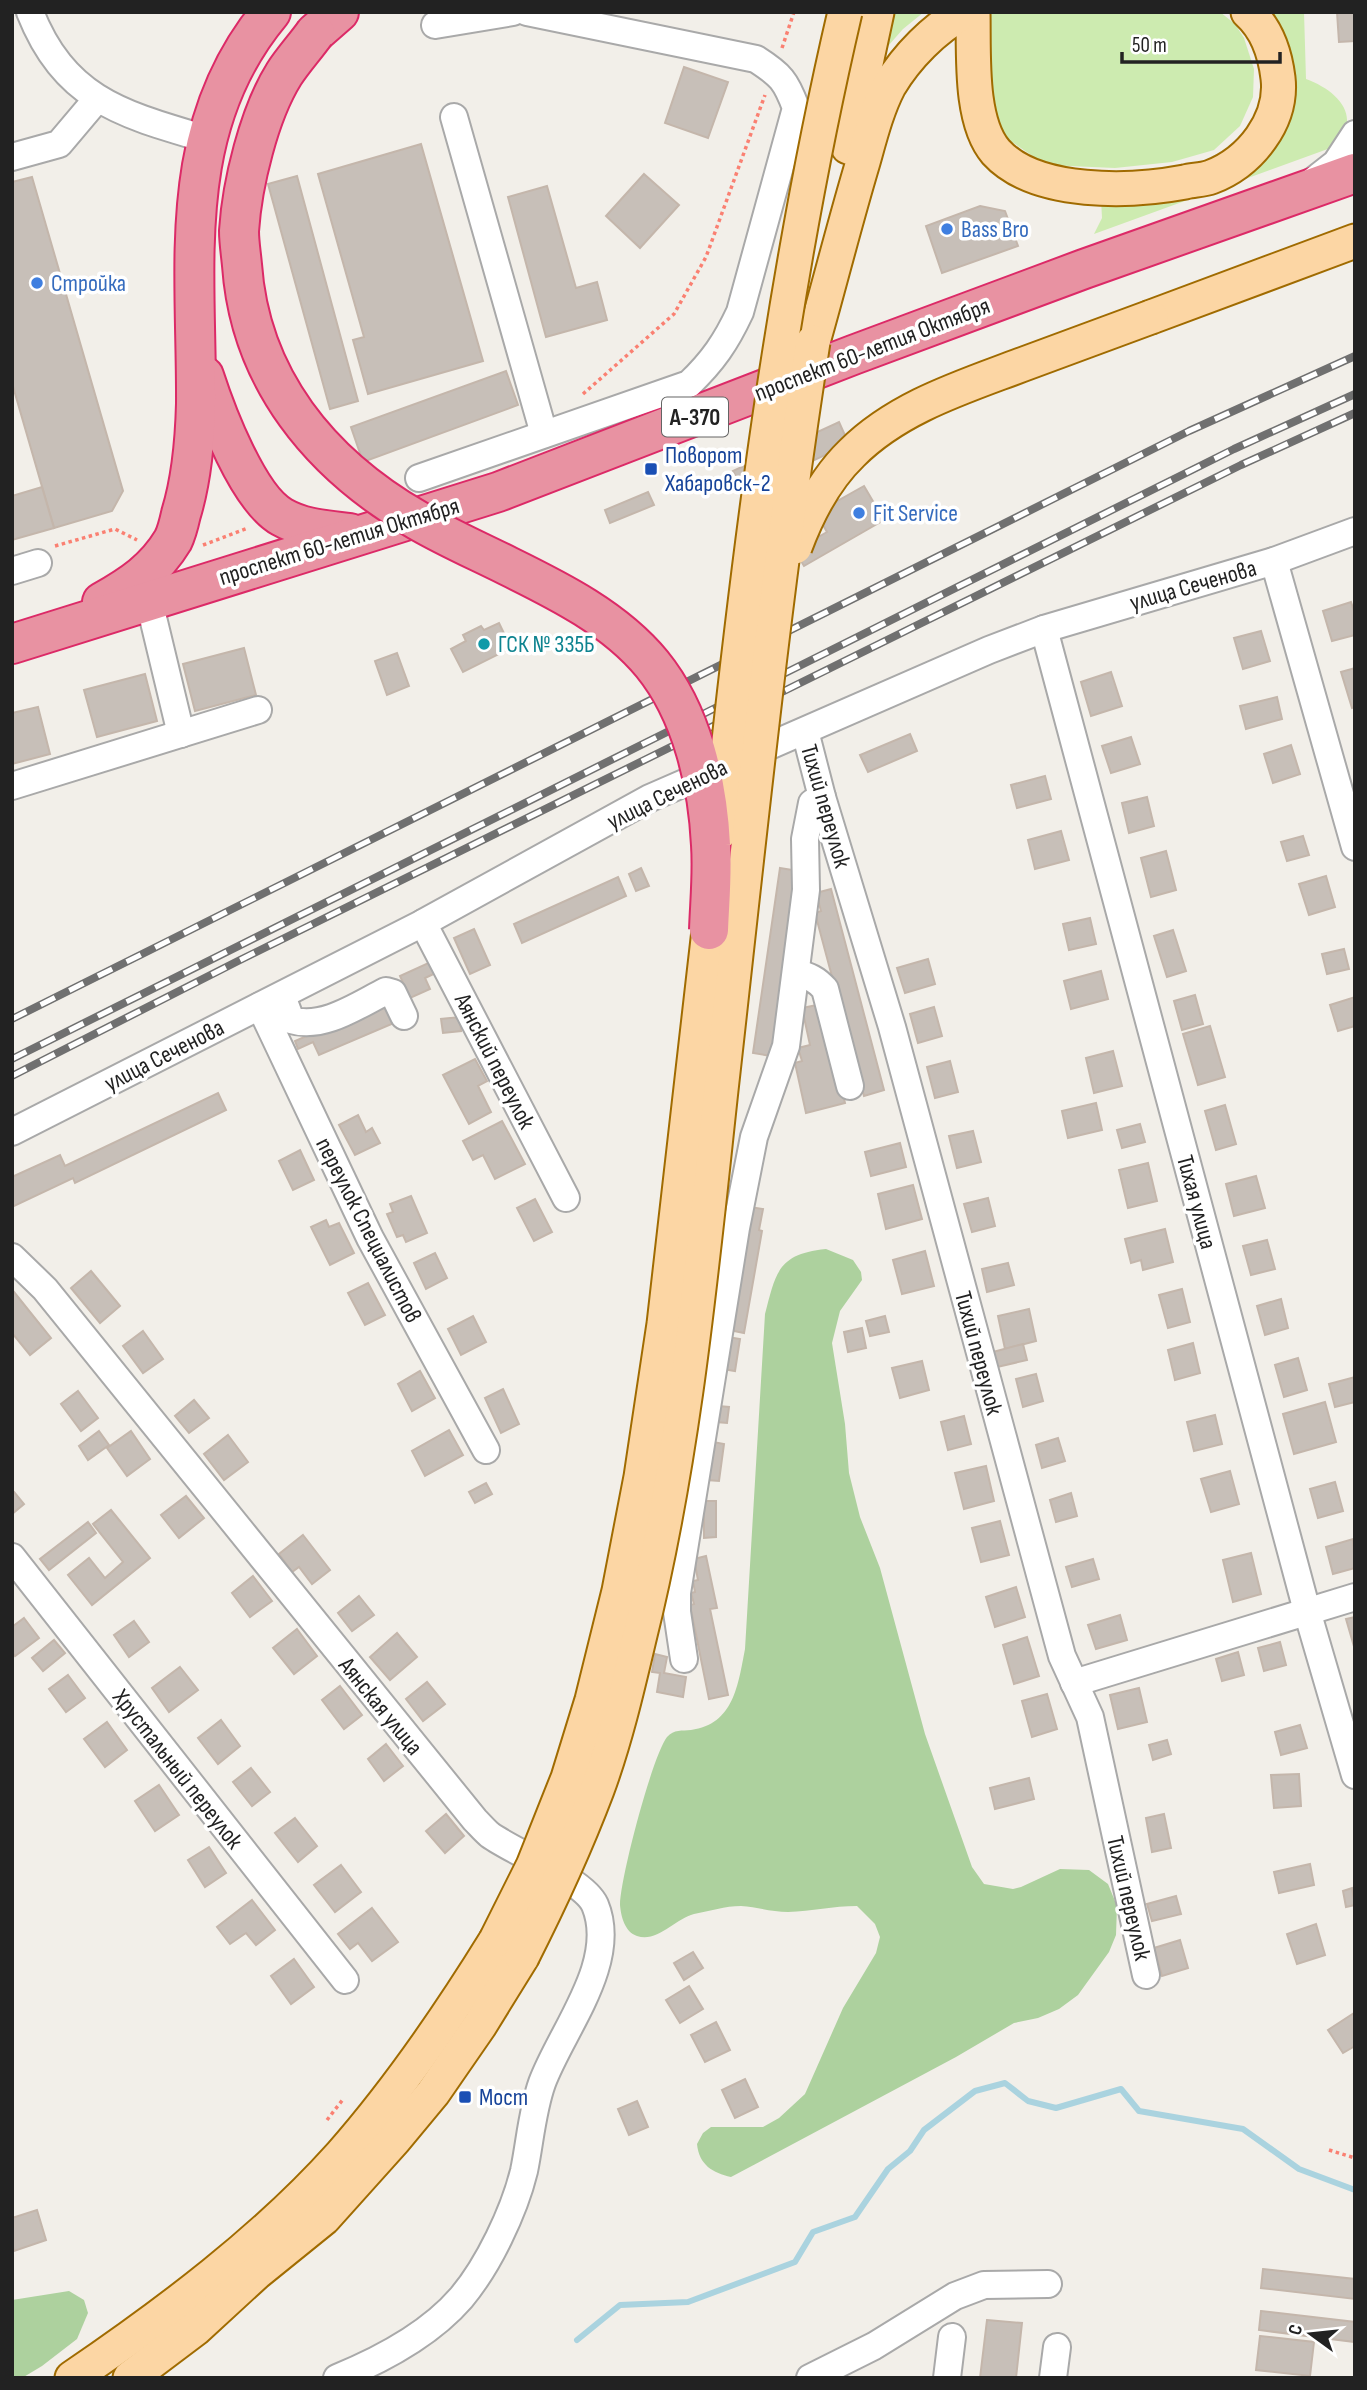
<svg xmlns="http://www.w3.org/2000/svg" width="1367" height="2390" font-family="'Sofia Sans Condensed',sans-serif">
	<rect width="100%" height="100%" fill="#f2efe9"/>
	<g fill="#cdebb0">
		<path d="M888 12H924L903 29 874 62Z"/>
		<path d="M1000 12H1220L1235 24 1244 38 1254 69 1253 97 1240 126 1214 150 1172 162 1115 168 1046 165 1003 136 989 99 984 16Z"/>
		<path d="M1270 12H1304L1306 79C1336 90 1363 115 1336 146L1094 234 1102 218 1101 199 1258 161Z"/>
	</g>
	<g fill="#add19e">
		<path d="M826 1249 853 1260 861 1272 862 1280 840 1311 832 1343 845 1424 849 1473 860 1517 880 1568 925 1734 972 1867 984 1884 1013 1889 1021 1887 1060 1869 1089 1870 1108 1884 1117 1906 1116 1935 1109 1952 1078 1995 1059 2009 1038 2018 1014 2023 956 2057 731 2177C713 2173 699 2165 697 2144L703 2133 711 2127H763L779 2118 805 2094 843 2008 876 1953 880 1937 875 1924 857 1906C833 1906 812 1911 788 1912 772 1912 757 1907 741 1906 725 1906 710 1911 694 1914 675 1919 657 1943 637 1936 625 1932 621 1917 620 1905 620 1879 652 1757 667 1737 674 1729 682 1731 691 1730 734 1724 738 1685 745 1649L765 1314C776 1272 778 1254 826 1249Z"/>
		<path d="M69 2291 84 2300 88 2313 77 2339 42 2366 22 2378H12V2300Z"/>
	</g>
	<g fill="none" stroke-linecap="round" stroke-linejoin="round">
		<path stroke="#aad3df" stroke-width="6" d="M577 2340 620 2305 688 2302 795 2262 813 2232 855 2217 888 2169 910 2151 924 2130 975 2091 1005 2083 1028 2101 1056 2108 1121 2089 1139 2111 1243 2129 1299 2169 1355 2190"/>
	</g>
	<g fill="#c7bfb8" stroke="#c4b6ab" stroke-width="2">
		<path d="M1337 12H1355V41L1339 42Z"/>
		<path d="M684 67 728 82 708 138 665 123Z"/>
		<path d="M421 144 483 361 368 394 353 340 364 337 318 174Z"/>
		<path d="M644 174 679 205 640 248 606 216Z"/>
		<path d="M297 176 358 401 330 409 268 184Z"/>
		<path d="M32 177 123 491 112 511 54 528 12 383V182Z"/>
		<path d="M547 186 576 288 597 282 607 320 546 337 508 197Z"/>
		<path d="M980 206 1005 211 1018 246 942 273 926 226Z"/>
		<path d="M506 371 518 405 363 462 351 427Z"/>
		<path d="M839 422 852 451 830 461 827 454 744 493 733 471Z"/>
		<path d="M864 486 884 520 804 566 795 551 817 532 820 536 827 532 816 513Z"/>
		<path d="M42 487 54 528 12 540V496Z"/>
		<path d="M648 492 654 505 610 523 605 510Z"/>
		<path d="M1351 602 1355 614V635L1332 641 1323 611Z"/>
		<path d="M499 623 511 648 463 672 451 649 466 641 463 635 481 626 484 630Z"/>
		<path d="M1261 631 1270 661 1243 669 1234 638Z"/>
		<path d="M244 648 256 695 195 711 183 664Z"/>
		<path d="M397 653 409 686 387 695 375 661Z"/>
		<path d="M1355 668V707L1352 708 1341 672Z"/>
		<path d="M1111 672 1122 706 1091 716 1081 682Z"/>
		<path d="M145 674 157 721 97 737 84 690Z"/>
		<path d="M1277 697 1282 719 1246 729 1240 706Z"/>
		<path d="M38 707 50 754 12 764V713Z"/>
		<path d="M910 734 917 751 868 772 860 755Z"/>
		<path d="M1131 737 1140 764 1111 773 1102 746Z"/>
		<path d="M1291 745 1300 774 1273 783 1264 754Z"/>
		<path d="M1045 776 1051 799 1017 808 1011 785Z"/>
		<path d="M1147 797 1154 826 1129 833 1122 803Z"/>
		<path d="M1061 831 1069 860 1035 869 1028 840Z"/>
		<path d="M1303 836 1309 855 1287 861 1281 842Z"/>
		<path d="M1166 851 1176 890 1151 897 1141 858Z"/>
		<path d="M641 868 649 886 636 891 629 874Z"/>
		<path d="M780 868 799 871 771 1056 753 1053Z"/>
		<path d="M1326 876 1335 907 1309 915 1299 884Z"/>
		<path d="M618 877 626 896 522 943 514 924Z"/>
		<path d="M831 889 884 1090 864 1096 815 913 821 911 816 893Z"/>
		<path d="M1090 918 1096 944 1069 950 1063 924Z"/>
		<path d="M474 929 490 965 470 974 454 938Z"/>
		<path d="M1173 930 1186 971 1167 977 1154 936Z"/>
		<path d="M1344 949 1349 969 1327 974 1322 954Z"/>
		<path d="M928 959 935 984 905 993 897 968Z"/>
		<path d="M435 960 440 971 425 978 430 989 410 998 400 976Z"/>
		<path d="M1101 971 1108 999 1071 1009 1064 981Z"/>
		<path d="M1195 995 1203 1024 1182 1030 1174 1001Z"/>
		<path d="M1355 997V1026L1338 1031 1330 1005Z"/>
		<path d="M385 1002 394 1023 319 1055 313 1042 298 1049 295 1041Z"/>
		<path d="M822 1004 845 1103 806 1113 795 1063 802 1061 798 1048 810 1045 802 1008Z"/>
		<path d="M934 1007 942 1036 918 1043 910 1014Z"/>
		<path d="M460 1017 461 1031 443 1033 441 1019Z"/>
		<path d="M1210 1026 1225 1077 1198 1085 1183 1034Z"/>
		<path d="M1113 1051 1122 1086 1094 1093 1086 1058Z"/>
		<path d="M475 1059 487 1081 478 1086 491 1112 469 1124 443 1075Z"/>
		<path d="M950 1061 958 1092 935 1098 927 1067Z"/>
		<path d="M218 1093 226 1110 75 1183 73 1178 12 1207V1177L60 1155 65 1166Z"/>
		<path d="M1096 1103 1102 1130 1068 1138 1062 1111Z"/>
		<path d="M1225 1105 1236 1144 1216 1150 1205 1111Z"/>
		<path d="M358 1115 366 1132 372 1128 380 1143 355 1155 339 1125Z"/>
		<path d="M502 1121 525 1164 495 1179 483 1155 473 1160 463 1141Z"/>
		<path d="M1140 1124 1145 1142 1122 1148 1117 1130Z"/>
		<path d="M973 1131 981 1162 957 1168 949 1136Z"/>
		<path d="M900 1143 906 1167 871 1176 865 1152Z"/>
		<path d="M300 1150 314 1180 293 1190 279 1161Z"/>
		<path d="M1148 1163 1157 1201 1128 1208 1119 1170Z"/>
		<path d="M1256 1176 1265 1208 1234 1216 1226 1184Z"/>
		<path d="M913 1185 922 1219 886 1229 878 1194Z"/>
		<path d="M411 1196 427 1233 406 1242 403 1235 397 1237 387 1214 393 1212 390 1204Z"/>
		<path d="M988 1198 995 1226 972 1232 964 1204Z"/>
		<path d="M535 1199 552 1232 534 1241 517 1208Z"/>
		<path d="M750 1207 763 1209 759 1230 762 1231 744 1333 729 1330Z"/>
		<path d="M326 1220 329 1227 339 1223 354 1253 330 1265 311 1227Z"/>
		<path d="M1165 1229 1173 1262 1143 1270 1141 1260 1131 1263 1125 1239Z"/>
		<path d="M1267 1240 1275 1269 1251 1275 1243 1246Z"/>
		<path d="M925 1251 934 1286 902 1294 893 1260Z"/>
		<path d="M435 1253 447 1278 426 1289 414 1263Z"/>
		<path d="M1008 1263 1014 1285 987 1292 982 1269Z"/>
		<path d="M91 1271 120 1306 100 1323 71 1288Z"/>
		<path d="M368 1283 385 1315 365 1325 348 1293Z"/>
		<path d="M1182 1289 1190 1322 1168 1328 1159 1295Z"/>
		<path d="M14 1292 51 1338 30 1355 12 1333V1294Z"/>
		<path d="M1281 1299 1288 1328 1265 1335 1257 1306Z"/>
		<path d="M1029 1309 1036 1341 1005 1349 998 1316Z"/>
		<path d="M473 1316 486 1342 461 1355 448 1329Z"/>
		<path d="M885 1316 889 1332 870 1336 866 1321Z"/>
		<path d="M862 1328 866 1348 848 1352 844 1332Z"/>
		<path d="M143 1331 163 1359 143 1373 123 1346Z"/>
		<path d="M728 1337 740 1339 735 1371 722 1369Z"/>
		<path d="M1193 1343 1200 1373 1175 1380 1168 1350Z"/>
		<path d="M1023 1344 1027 1360 997 1367 993 1352Z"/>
		<path d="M1298 1358 1307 1390 1284 1397 1275 1365Z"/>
		<path d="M922 1361 929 1390 900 1398 892 1368Z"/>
		<path d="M420 1371 435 1398 412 1411 398 1384Z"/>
		<path d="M1036 1374 1043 1401 1023 1407 1016 1379Z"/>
		<path d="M1355 1377V1402L1335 1407 1329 1384Z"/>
		<path d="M503 1389 519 1424 501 1433 485 1398Z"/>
		<path d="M78 1391 98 1418 81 1431 61 1404Z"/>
		<path d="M194 1400 209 1418 189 1433 175 1416Z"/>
		<path d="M1325 1402 1336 1442 1294 1454 1283 1414Z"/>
		<path d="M718 1406 729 1407 727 1423 716 1422Z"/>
		<path d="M1215 1415 1222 1444 1194 1451 1187 1422Z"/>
		<path d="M964 1416 971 1444 948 1450 941 1422Z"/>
		<path d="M449 1430 463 1455 425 1476 412 1451Z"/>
		<path d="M99 1431 109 1445 88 1460 79 1446Z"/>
		<path d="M131 1431 150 1459 127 1476 107 1448Z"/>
		<path d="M228 1435 248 1462 224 1480 204 1454Z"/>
		<path d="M1058 1438 1065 1461 1042 1468 1036 1445Z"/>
		<path d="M713 1442 724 1444 719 1481 707 1480Z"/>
		<path d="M986 1466 994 1501 964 1509 955 1473Z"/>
		<path d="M1230 1471 1239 1504 1211 1512 1201 1479Z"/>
		<path d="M1335 1482 1343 1511 1318 1518 1310 1489Z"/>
		<path d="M486 1483 492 1494 475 1503 469 1492Z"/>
		<path d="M14 1492 24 1504 12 1514V1493Z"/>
		<path d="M1071 1493 1077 1516 1056 1522 1050 1500Z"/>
		<path d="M186 1496 204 1518 179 1538 161 1515Z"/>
		<path d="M704 1501H716V1537L704 1538Z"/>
		<path d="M111 1510 150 1558 92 1605 68 1575 89 1558 105 1578 123 1562 93 1524Z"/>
		<path d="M1000 1521 1009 1555 981 1562 972 1528Z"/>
		<path d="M88 1522 96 1533 49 1570 40 1559Z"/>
		<path d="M303 1535 330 1570 312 1584 299 1567 292 1572 279 1554Z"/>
		<path d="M1353 1539 1355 1568 1333 1574 1326 1547Z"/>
		<path d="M1251 1553 1261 1594 1233 1602 1223 1560Z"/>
		<path d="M706 1556 717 1608 710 1609 728 1695 709 1699 690 1605 694 1604 691 1593 695 1592 693 1581 698 1580 694 1559Z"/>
		<path d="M1093 1559 1099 1579 1072 1587 1066 1567Z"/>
		<path d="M253 1576 272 1601 250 1617 232 1593Z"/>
		<path d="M1016 1587 1025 1617 995 1627 986 1597Z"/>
		<path d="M359 1596 374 1615 352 1631 338 1613Z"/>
		<path d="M1120 1615 1127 1640 1096 1649 1088 1625Z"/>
		<path d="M1355 1617V1650L1346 1619Z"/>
		<path d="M24 1618 39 1638 15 1656 12 1652V1627Z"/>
		<path d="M134 1621 149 1642 129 1657 114 1635Z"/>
		<path d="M297 1629 317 1656 294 1674 273 1648Z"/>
		<path d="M397 1633 417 1657 390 1680 370 1657Z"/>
		<path d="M1027 1637 1039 1676 1014 1684 1003 1645Z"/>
		<path d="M54 1640 65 1653 43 1671 32 1658Z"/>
		<path d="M1280 1642 1286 1665 1264 1671 1258 1648Z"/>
		<path d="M1238 1652 1244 1675 1222 1681 1216 1659Z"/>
		<path d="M655 1654 667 1657 664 1673 686 1677 683 1697 657 1692 660 1673 652 1672Z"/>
		<path d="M180 1667 198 1690 169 1712 152 1688Z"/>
		<path d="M68 1675 85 1698 66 1712 49 1689Z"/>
		<path d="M427 1682 445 1704 423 1721 406 1699Z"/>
		<path d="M340 1686 362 1715 344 1729 322 1700Z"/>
		<path d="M1139 1688 1147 1722 1118 1729 1110 1695Z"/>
		<path d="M1047 1694 1057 1729 1032 1737 1022 1701Z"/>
		<path d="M221 1720 240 1746 218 1764 198 1738Z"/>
		<path d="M107 1722 127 1750 105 1767 84 1739Z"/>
		<path d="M1300 1725 1307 1748 1281 1755 1275 1732Z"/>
		<path d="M1167 1740 1171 1754 1153 1760 1149 1745Z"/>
		<path d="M386 1744 403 1766 384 1781 368 1759Z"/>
		<path d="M251 1768 270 1792 252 1806 233 1782Z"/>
		<path d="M1299 1774 1301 1806 1274 1808 1271 1775Z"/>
		<path d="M1029 1778 1034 1799 995 1809 990 1788Z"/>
		<path d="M159 1785 179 1815 155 1831 135 1801Z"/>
		<path d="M446 1814 464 1836 445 1853 426 1831Z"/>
		<path d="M1164 1814 1171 1848 1152 1852 1146 1818Z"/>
		<path d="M295 1818 317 1846 298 1862 275 1833Z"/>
		<path d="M209 1847 226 1873 205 1887 188 1860Z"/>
		<path d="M1310 1864 1314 1885 1279 1893 1274 1872Z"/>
		<path d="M341 1865 361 1892 335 1912 314 1885Z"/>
		<path d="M1352 1888 1355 1905 1346 1907 1343 1891Z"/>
		<path d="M1176 1896 1181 1914 1152 1921 1147 1904Z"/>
		<path d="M252 1900 275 1930 256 1945 246 1933 230 1944 217 1927Z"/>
		<path d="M372 1908 398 1942 372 1961 358 1943 350 1949 338 1934Z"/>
		<path d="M1316 1924 1325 1955 1297 1964 1287 1934Z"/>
		<path d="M1180 1940 1188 1968 1162 1976 1154 1948Z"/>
		<path d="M693 1952 703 1968 684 1980 674 1963Z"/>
		<path d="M294 1959 314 1987 291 2004 271 1976Z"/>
		<path d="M689 1986 703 2009 680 2023 666 2000Z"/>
		<path d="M1354 2013 1355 2046 1343 2053 1328 2030Z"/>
		<path d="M716 2022 730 2050 705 2062 691 2035Z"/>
		<path d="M745 2079 758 2107 735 2118 722 2090Z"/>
		<path d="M637 2101 648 2127 629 2135 618 2109Z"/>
		<path d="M37 2210 46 2240 14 2251 12 2244V2218Z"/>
		<path d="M1263 2269 1355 2279V2299L1261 2288Z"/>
		<path d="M1261 2311 1355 2322V2342L1259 2330Z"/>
		<path d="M987 2320 1022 2323 1016 2378H980Z"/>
		<path d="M1260 2336 1314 2342 1310 2376 1256 2370Z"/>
	</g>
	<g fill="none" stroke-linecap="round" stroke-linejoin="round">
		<g stroke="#a9a9a9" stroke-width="30">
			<g id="minor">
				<path d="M30 12C65 100 122 114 206 139"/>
				<path d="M435 25 513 12"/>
				<path d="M454 117 544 434"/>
				<path d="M12 157 59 144 97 99"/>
				<path d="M1313 181 1336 163 1355 134"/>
				<path d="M419 478 689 384C713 361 726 342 740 312L796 108C786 81 781 75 756 59L527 12"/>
				<path d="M1274 561 1355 847"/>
				<path d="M12 571 38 563"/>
				<path d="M149 601 181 734"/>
				<path d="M1044 629 1307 1611 1355 1775"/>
				<path d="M805 731 822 797 892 1027 1062 1656 1090 1717 1146 1975"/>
				<path d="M12 786 258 710"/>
				<path d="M423 923 566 1198"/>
				<path d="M796 973C809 976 816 979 825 989L850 1086"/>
				<path d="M282 996 291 1020C323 1030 358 1005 386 991L393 993 404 1016"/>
				<path d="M260 1006 370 1238 486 1450"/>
				<path d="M12 1132 423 923 650 798 989 650 1044 629 1274 561 1355 531"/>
				<path d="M12 1257 45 1289 475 1820C480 1825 485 1831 490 1835 515 1853 584 1880 595 1905 619 1963 561 2031 542 2083 532 2111 530 2142 524 2171 514 2212 488 2266 461 2298 429 2335 381 2360 337 2378"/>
				<path d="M12 1557 345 1980"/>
				<path d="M684 1659 677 1612V1593L736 1228 754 1137 786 1046 806 890 805 839 812 803 822 797"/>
				<path d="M1074 1683 1355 1597"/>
				<path d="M810 2378 874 2346 955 2296 984 2285 1048 2284"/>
				<path d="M947 2378 952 2337"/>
				<path d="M1053 2378 1057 2347"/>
			</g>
		</g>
		<g stroke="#a06b00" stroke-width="37">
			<g id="major">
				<path d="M973 12C974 52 969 121 996 152 1036 196 1132 192 1185 182 1193 180 1203 180 1211 177 1250 162 1283 121 1278 78 1275 53 1267 29 1248 12"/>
				<path d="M848 147 877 12"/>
				<path d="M1151 317 1355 241"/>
				<path d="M813 342C830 282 845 222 863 162 870 137 877 109 889 86 907 56 934 29 964 12"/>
				<path d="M72 2378C166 2314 265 2240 341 2155 400 2088 449 2016 496 1940"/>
				<path d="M130 2378 195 2329 256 2273 324 2218 394 2140 433 2093 480 2025 522 1957"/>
			</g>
		</g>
		<g stroke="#dc2a67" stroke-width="42">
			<g id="highway">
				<path d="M315 33 339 12"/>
				<path d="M204 376C216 413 248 498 282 517 303 529 326 530 350 533"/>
				<path d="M102 602C132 585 155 570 173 540 177 532 179 523 181 514 192 478 195 442 196 404 197 265 174 128 271 12"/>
				<path d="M12 644 498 492 853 355 1084 269 1355 173"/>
			</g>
		</g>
		<g stroke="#fa8072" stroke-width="3.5" stroke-dasharray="3.5 3.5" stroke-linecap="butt">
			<path d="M782 48 794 12"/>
			<path d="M583 394 674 314 706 257 765 95"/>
			<path d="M203 545 248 528"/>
			<path d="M55 546 115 529 137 540"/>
			<path d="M327 2120 344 2098"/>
			<path d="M1329 2150 1355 2158"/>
		</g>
		<use href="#minor" stroke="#fff" stroke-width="26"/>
		<use href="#major" stroke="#fcd6a4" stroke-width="33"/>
		<use href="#highway" stroke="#e892a2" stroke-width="38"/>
		<g stroke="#707070" stroke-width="8">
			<g id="rail">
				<path d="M12 1019 1189 431 1355 356"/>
				<path d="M12 1059 1234 449 1355 394"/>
				<path d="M12 1076 238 961 1241 465 1355 413"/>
			</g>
		</g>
		<use href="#rail" stroke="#fff" stroke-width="5" stroke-dasharray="16" stroke-linecap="butt"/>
		<g stroke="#a06b00" stroke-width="37" stroke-linecap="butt">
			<g id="major-bridge">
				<path d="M795 547C808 512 825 479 852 453 898 407 963 387 1021 365 1064 349 1108 333 1151 317"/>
				<path d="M719 833C748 558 782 282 845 12"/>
				<path d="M496 1940 533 1866 568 1778 592 1700 619 1591 641 1477 664 1324 712 904"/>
				<path d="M522 1957C550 1902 575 1848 597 1790 615 1741 627 1690 639 1639 684 1459 701 1274 721 1090 749 841 774 591 813 342"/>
			</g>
		</g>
		<g stroke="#dc2a67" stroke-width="42" stroke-linecap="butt">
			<path id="highway-bridge" d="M315 33C305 47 293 60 284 74 259 114 242 184 239 231 239 242 241 254 242 265 250 379 320 464 417 520 446 537 478 551 508 566 559 591 615 619 652 664 692 713 708 784 711 845 713 873 710 902 709 930"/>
		</g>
		<use href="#major-bridge" stroke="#fcd6a4" stroke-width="33"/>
		<use href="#highway-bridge" stroke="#e892a2" stroke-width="38"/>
	</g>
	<g fill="#3f7fe0" stroke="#fff" stroke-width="2.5">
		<circle cx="947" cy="229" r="7"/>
		<circle cx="37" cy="283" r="7"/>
		<circle cx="859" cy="513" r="7"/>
	</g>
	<g fill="#1a4fb4" stroke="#fff" stroke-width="2.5">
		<rect x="644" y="462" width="14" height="14" rx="3.5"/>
		<rect x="458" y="2090" width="14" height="14" rx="3.5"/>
	</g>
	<circle fill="#0f9aa8" stroke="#fff" stroke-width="2.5" cx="484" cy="644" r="7"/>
	<g text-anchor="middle" stroke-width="7" stroke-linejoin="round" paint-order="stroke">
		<rect fill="#fff" stroke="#646464" stroke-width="2" x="662" y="397.5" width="66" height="39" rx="5"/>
		<g font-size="23" font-weight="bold" fill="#222">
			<text x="695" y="425">А-370</text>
		</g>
		<g font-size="24" fill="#366cbe" stroke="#fff" text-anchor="start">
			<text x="961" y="237">Bass Bro</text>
			<text x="51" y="291">Стройка</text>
			<text x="873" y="521">Fit Service</text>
		</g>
		<g font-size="24" fill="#222" stroke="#fff">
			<text transform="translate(872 349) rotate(-21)" y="8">проспект 60-летия Октября</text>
			<text transform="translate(339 541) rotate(-17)" y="8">проспект 60-летия Октября</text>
			<text transform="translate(1193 585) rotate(-16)" y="8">улица Сеченова</text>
			<text transform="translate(667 794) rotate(-26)" y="8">улица Сеченова</text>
			<text transform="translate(826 806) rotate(74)" y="8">Тихий переулок</text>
			<text transform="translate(164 1055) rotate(-27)" y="8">улица Сеченова</text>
			<text transform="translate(495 1061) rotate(63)" y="8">Аянский переулок</text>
			<text transform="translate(1197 1202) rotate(75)" y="8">Тихая улица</text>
			<text transform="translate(369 1230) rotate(63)" y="8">переулок Специалистов</text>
			<text transform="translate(979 1353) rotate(75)" y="8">Тихий переулок</text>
			<text transform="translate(381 1706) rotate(51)" y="8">Аянская улица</text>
			<text transform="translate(178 1769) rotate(52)" y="8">Хрустальный переулок</text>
			<text transform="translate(1129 1898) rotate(77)" y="8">Тихий переулок</text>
		</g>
		<g font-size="24" fill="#164399" stroke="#fff" text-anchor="start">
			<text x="665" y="463">Поворот<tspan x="665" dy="28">Хабаровск-2</tspan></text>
			<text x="479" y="2105">Мост</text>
		</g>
		<g font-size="24" fill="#0d838f" stroke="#fff" text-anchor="start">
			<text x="498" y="652">ГСК № 335Б</text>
		</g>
	</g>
	<rect width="1367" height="2390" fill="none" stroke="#222222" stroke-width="28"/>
	<g transform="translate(1311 2334) rotate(285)" stroke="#ffffff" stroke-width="5" paint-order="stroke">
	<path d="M0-5L12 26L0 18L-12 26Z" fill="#222222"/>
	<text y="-10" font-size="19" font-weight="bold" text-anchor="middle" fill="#222222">С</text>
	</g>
	<path d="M1122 52v10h158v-10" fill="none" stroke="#222222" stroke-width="3.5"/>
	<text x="1132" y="52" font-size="21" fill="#222222" stroke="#ffffff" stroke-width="5" paint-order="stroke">50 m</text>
</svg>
